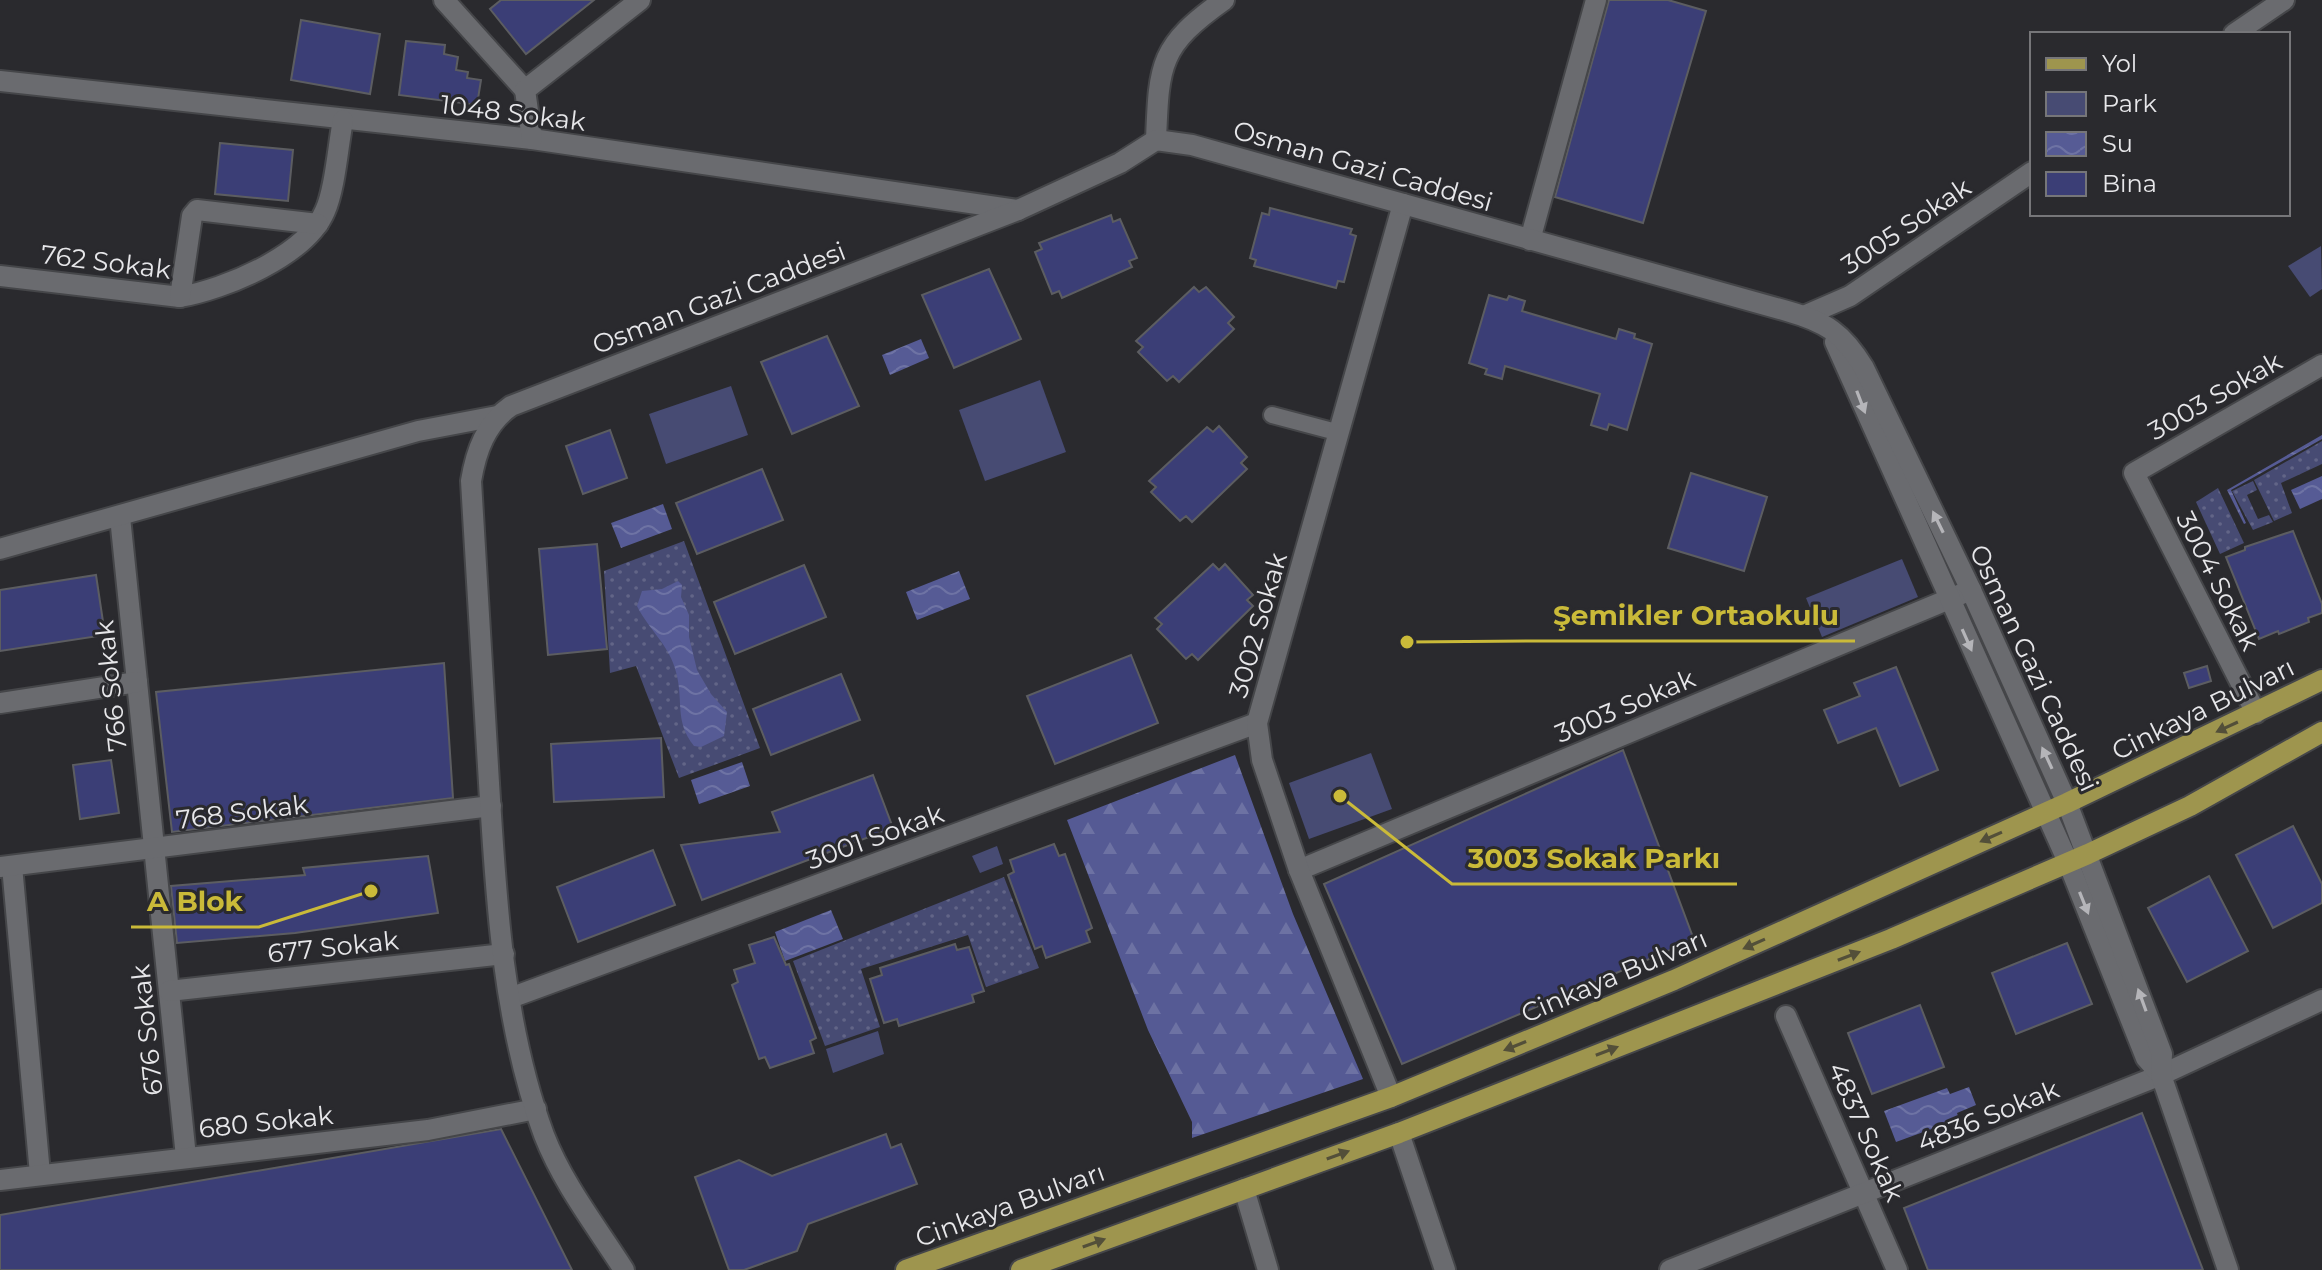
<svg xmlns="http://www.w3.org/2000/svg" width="2322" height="1270" font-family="Montserrat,sans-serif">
	<defs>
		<pattern id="grass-dots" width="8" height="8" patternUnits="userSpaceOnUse" patternTransform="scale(2)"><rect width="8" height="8" fill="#474b73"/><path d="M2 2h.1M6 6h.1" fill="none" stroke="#626587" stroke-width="1.8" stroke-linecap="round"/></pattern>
		<pattern id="forest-firs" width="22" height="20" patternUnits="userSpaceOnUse" patternTransform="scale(2)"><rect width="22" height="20" fill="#555a94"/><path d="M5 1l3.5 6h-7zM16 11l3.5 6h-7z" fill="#6d72a3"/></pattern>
		<pattern id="water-waves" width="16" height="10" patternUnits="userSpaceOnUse" patternTransform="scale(2)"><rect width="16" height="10" fill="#565b95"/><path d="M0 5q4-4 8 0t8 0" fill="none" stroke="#6e73a4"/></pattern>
	</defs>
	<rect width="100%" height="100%" fill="#2a2a2e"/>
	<g fill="url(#grass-dots)">
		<path d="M2322 441V464L2281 483 2292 513 2274 521 2254 480Z"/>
		<path d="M2253 481 2257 490 2247 495 2258 519 2269 515 2273 522 2253 530 2232 491Z"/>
		<path d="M2218 488 2244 543 2220 554 2196 502Z"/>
		<path d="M684 541 760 748 679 778 636 666 610 673 604 571Z"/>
		<path d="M1004 877 1039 968 986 987 968 935 861 969 880 1027 825 1046 793 961Z"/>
	</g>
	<path fill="url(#forest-firs)" d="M1235 755 1293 914 1363 1079 1192 1138V1122L1148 1030 1067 820Z"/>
	<g fill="#474b73">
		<path d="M2321 246 2322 289 2310 297 2288 266Z"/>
		<path d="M1040 380 1066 452 985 481 959 410Z"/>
		<path d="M731 386 748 435 666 464 649 414Z"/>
		<path d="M1902 559 1918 597 1822 637 1806 598Z"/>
		<path d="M1371 753 1392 809 1309 839 1289 783Z"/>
		<path d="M997 846 1003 864 980 873 972 856Z"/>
		<path d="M878 1031 884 1054 833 1073 826 1049Z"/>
	</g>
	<g fill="url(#water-waves)">
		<path d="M921 339 929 358 890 375 882 355Z"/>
		<path d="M2322 435V439L2231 490 2246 523 2244 524 2227 490Z"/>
		<path d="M2322 476V499L2300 509 2291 490Z"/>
		<path d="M663 504 672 529 621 548 611 523Z"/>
		<path d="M959 571 970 599 917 620 906 592Z"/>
		<path d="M678 581 682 585 681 597 689 615V637L697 670 711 694 727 712 724 736 701 747 694 746C674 721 684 701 676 672 670 646 649 630 637 606L642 591 662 589Z"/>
		<path d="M742 762 750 786 699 804 691 780Z"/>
		<path d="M831 910 843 939 785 961 775 932Z"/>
		<path d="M1969 1087 1976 1105 1957 1113 1959 1119 1896 1142 1884 1111 1947 1088 1950 1094Z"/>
	</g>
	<g fill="#3b3e76" stroke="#5c5d61" stroke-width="2">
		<path d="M501 0H594L526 54 490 9Z"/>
		<path d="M1609 0H1668L1706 11 1643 223 1555 197Z"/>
		<path d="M301 20 380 34 370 94 291 80Z"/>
		<path d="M406 41 445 45 444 54 458 57 456 70 468 72 467 78 481 80 477 105 399 95Z"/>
		<path d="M220 143 293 150 288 201 215 194Z"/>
		<path d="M1270 208 1352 229 1350 234 1356 236 1344 282 1338 281 1336 288 1254 266 1256 260 1250 258 1262 213 1269 215Z"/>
		<path d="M1111 215 1113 222 1120 219 1137 258 1129 261 1132 267 1062 298 1059 291 1052 294 1035 252 1042 249 1039 243Z"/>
		<path d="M989 269 1021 339 954 368 922 295Z"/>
		<path d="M1194 287 1199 292 1206 287 1234 317 1228 323 1234 329 1179 382 1173 376 1167 381 1138 352 1143 347 1136 341Z"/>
		<path d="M1489 295 1507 300 1509 296 1525 301 1522 311 1616 339 1619 329 1635 334 1634 338 1652 344 1627 430 1609 424 1607 430 1591 425 1600 394 1505 366 1502 379 1485 374 1487 369 1469 363Z"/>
		<path d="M827 336 859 406 792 434 761 362Z"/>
		<path d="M1219 426 1247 457 1241 463 1247 469 1192 522 1186 516 1180 521 1151 492 1156 487 1149 481 1207 427 1213 432Z"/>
		<path d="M610 430 627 478 583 494 566 446Z"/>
		<path d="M762 469 783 520 697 554 676 503Z"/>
		<path d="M1691 473 1767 497 1744 571 1668 548Z"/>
		<path d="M2293 531 2322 604V613L2308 618 2309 622 2279 634 2278 631 2259 639 2226 557 2245 550V547Z"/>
		<path d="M597 544 607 649 548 655 539 549Z"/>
		<path d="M1213 564 1219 570 1225 564 1253 595 1247 600 1253 606 1198 660 1192 654 1186 659 1157 629 1162 624 1155 618Z"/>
		<path d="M804 565 826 617 735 654 714 602Z"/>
		<path d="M96 575 105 635 0 651V590Z"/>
		<path d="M1131 655 1158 723 1055 764 1027 696Z"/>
		<path d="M444 663 453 798 172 832 156 692Z"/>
		<path d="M2207 666 2211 681 2189 688 2184 673Z"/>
		<path d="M1896 667 1938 770 1900 786 1876 728 1838 743 1824 710 1860 696 1854 683Z"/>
		<path d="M841 674 860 720 771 755 753 709Z"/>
		<path d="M661 738 664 797 554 802 551 744Z"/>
		<path d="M1623 750 1694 940 1402 1064 1324 884Z"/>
		<path d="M111 760 119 813 80 819 73 765Z"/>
		<path d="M873 775 893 828 702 900 681 845 780 832 772 812Z"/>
		<path d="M2293 826 2322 884V903L2273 928 2236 855Z"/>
		<path d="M1054 844 1059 856 1065 854 1092 928 1086 931 1090 942 1046 958 1042 946 1035 949 1008 875 1014 872 1010 860Z"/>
		<path d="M653 850 675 905 578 942 557 887Z"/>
		<path d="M428 856 438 913 295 933 177 943 171 886 305 875 303 868Z"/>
		<path d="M2209 876 2248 951 2187 982 2148 908Z"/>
		<path d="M774 937 786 965 789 964 816 1038 810 1041 814 1053 770 1068 765 1057 759 1059 732 985 738 982 734 970 755 963 749 945Z"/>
		<path d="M2067 943 2092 1004 2016 1034 1992 973Z"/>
		<path d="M955 944 957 950 969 947 984 991 972 995 974 1002 899 1026 897 1019 884 1023 870 979 882 975 880 968Z"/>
		<path d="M1920 1005 1944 1067 1872 1094 1848 1033Z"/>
		<path d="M2142 1113 2203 1270H1928L1904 1208Z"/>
		<path d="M501 1129 572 1270H0V1215Z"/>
		<path d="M886 1134 891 1148 901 1144 917 1184 808 1224 797 1251 744 1270H729L695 1177 739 1160 772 1176Z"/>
	</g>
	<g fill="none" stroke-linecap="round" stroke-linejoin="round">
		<g stroke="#454649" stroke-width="20">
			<path id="pedestrian" d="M1272 415 1340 433"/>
		</g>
		<g stroke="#454649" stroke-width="24">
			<g id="minor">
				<path d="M444 0 525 90"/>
				<path d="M2234 34 2284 0"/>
				<path d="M0 81 532 139 1018 210"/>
				<path d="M532 139 525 90 640 0"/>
				<path d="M1156 140C1159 64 1159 46 1224 0"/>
				<path d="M1530 240 1596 0"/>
				<path d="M0 276 180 297C225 289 306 256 325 211 335 189 338 146 343 120"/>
				<path d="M180 297 192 216 197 210 318 224"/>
				<path d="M1804 316 1850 296 2032 172"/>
				<path d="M120 517 186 1157"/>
				<path d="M0 703 137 682"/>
				<path d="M2256 713 2134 473 2322 365"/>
				<path d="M12 866 40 1174"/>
				<path d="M0 867 491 806"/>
				<path d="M1299 870 1971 590"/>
				<path d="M169 991 504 954"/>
				<path d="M510 998 1257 723"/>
				<path d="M1786 1016 1897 1270"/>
				<path d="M1391 1097 1299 870 1262 760 1257 723 1403 204"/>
				<path d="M1399 1133 1445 1270"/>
				<path d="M0 1180 428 1130 536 1109"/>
				<path d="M1244 1189 1268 1270"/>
				<path d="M1670 1270 2161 1075 2322 1000"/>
			</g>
		</g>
		<g stroke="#454649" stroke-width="24">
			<g id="tertiary">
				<path d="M1835 342 2068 862 2146 1058 2161 1075"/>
				<path d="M0 549 418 431 497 416"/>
				<path d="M624 1270C596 1226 563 1184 544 1135 503 1024 496 900 489 783 483 683 477 582 471 481 476 451 486 423 511 406L1018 210 1120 163 1156 140 1192 145 1787 311C1826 322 1843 333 1864 368L1971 590 2067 803 2162 1054 2161 1075 2228 1270"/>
			</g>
		</g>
		<g stroke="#454649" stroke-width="24">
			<g id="primary">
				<path d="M906 1270 1391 1097 1674 980 2067 803 2322 680"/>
				<path d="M1021 1270 1399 1133 1891 939 2088 854 2190 806 2322 732"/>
			</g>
		</g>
		<use href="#pedestrian" stroke="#6a6b6f" stroke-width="16"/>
		<use href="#minor" stroke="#6a6b6f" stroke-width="20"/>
		<use href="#tertiary" stroke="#6a6b6f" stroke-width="20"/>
		<use href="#primary" stroke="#9e954e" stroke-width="20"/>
	</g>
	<defs><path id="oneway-solid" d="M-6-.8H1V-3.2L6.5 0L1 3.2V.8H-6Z" transform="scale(2)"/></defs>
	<g fill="#b5b5b9">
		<use href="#oneway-solid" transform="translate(1861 402) rotate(69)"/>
		<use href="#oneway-solid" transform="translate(1938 522) rotate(-116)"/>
		<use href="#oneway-solid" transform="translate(1967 640) rotate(66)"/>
		<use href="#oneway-solid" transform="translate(2047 758) rotate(-115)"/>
		<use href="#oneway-solid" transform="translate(2084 903) rotate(68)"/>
		<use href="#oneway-solid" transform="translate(2142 1000) rotate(-110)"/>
	</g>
	<g fill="#534f39">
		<use href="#oneway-solid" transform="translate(2227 727) rotate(155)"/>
		<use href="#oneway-solid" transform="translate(1991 837) rotate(156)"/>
		<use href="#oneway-solid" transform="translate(1754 944) rotate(156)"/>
		<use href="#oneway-solid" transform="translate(1849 956) rotate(-21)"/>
		<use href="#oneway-solid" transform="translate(1515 1046) rotate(158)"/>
		<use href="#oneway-solid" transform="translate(1607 1051) rotate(-21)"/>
		<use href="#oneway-solid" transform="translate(1338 1155) rotate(-20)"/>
		<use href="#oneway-solid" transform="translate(1094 1243) rotate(-20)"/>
	</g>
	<g text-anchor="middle" stroke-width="6" stroke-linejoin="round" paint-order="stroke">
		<g font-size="26" fill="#e7e7ea" stroke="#2a2a2e">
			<text transform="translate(513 113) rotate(7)" y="9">1048 Sokak</text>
			<text transform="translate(1363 166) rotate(16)" y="9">Osman Gazi Caddesi</text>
			<text transform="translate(1906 226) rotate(-34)" y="9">3005 Sokak</text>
			<text transform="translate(106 262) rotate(7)" y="9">762 Sokak</text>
			<text transform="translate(719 298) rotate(-21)" y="9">Osman Gazi Caddesi</text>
			<text transform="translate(2215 396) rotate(-30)" y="9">3003 Sokak</text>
			<text transform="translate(2218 581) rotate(63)" y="9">3004 Sokak</text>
			<text transform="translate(1258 625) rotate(-74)" y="9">3002 Sokak</text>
			<text transform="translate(2034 668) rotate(65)" y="9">Osman Gazi Caddesi</text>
			<text transform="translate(111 686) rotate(-96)" y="9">766 Sokak</text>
			<text transform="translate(1625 706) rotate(-23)" y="9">3003 Sokak</text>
			<text transform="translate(2203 709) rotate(-26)" y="9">Cinkaya Bulvarı</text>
			<text transform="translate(242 812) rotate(-7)" y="9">768 Sokak</text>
			<text transform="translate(875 837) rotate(-20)" y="9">3001 Sokak</text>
			<text transform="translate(333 947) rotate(-6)" y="9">677 Sokak</text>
			<text transform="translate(1614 976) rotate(-23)" y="9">Cinkaya Bulvarı</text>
			<text transform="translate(147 1030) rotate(-96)" y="9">676 Sokak</text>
			<text transform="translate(1988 1116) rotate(-22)" y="9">4836 Sokak</text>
			<text transform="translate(266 1122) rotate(-6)" y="9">680 Sokak</text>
			<text transform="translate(1866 1132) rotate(66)" y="9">4837 Sokak</text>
			<text transform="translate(1010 1205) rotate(-20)" y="9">Cinkaya Bulvarı</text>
		</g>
	</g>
	<path fill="none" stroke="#caba39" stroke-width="3" d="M1407 642L1537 641H1855M1340 796L1452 884H1737M371 891L259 927H131"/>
	<g fill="#caba39" stroke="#2a2a2e" stroke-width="3">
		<circle cx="1407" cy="642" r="8"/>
		<circle cx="1340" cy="796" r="8"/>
		<circle cx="371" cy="891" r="8"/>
	</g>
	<g font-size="28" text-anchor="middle" font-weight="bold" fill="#caba39" stroke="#2a2a2e" stroke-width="6" stroke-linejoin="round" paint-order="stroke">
		<text x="1696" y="625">Şemikler Ortaokulu</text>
		<text x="1594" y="868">3003 Sokak Parkı</text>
		<text x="195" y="911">A Blok</text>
	</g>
	<rect x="2030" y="32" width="260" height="184" fill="#2a2a2e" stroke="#767679" stroke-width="2"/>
	<rect x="2046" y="58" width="40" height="12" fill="#9e954e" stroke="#767679" stroke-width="2"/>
	<text x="2102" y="72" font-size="24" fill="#e7e7ea">Yol</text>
	<rect x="2046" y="92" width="40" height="24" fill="#474b73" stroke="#767679" stroke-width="2"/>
	<text x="2102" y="112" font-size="24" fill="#e7e7ea">Park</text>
	<rect x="2046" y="132" width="40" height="24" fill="url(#water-waves)" stroke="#767679" stroke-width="2"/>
	<text x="2102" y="152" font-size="24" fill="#e7e7ea">Su</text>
	<rect x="2046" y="172" width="40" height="24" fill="#3b3e76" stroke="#767679" stroke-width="2"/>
	<text x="2102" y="192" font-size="24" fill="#e7e7ea">Bina</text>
</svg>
